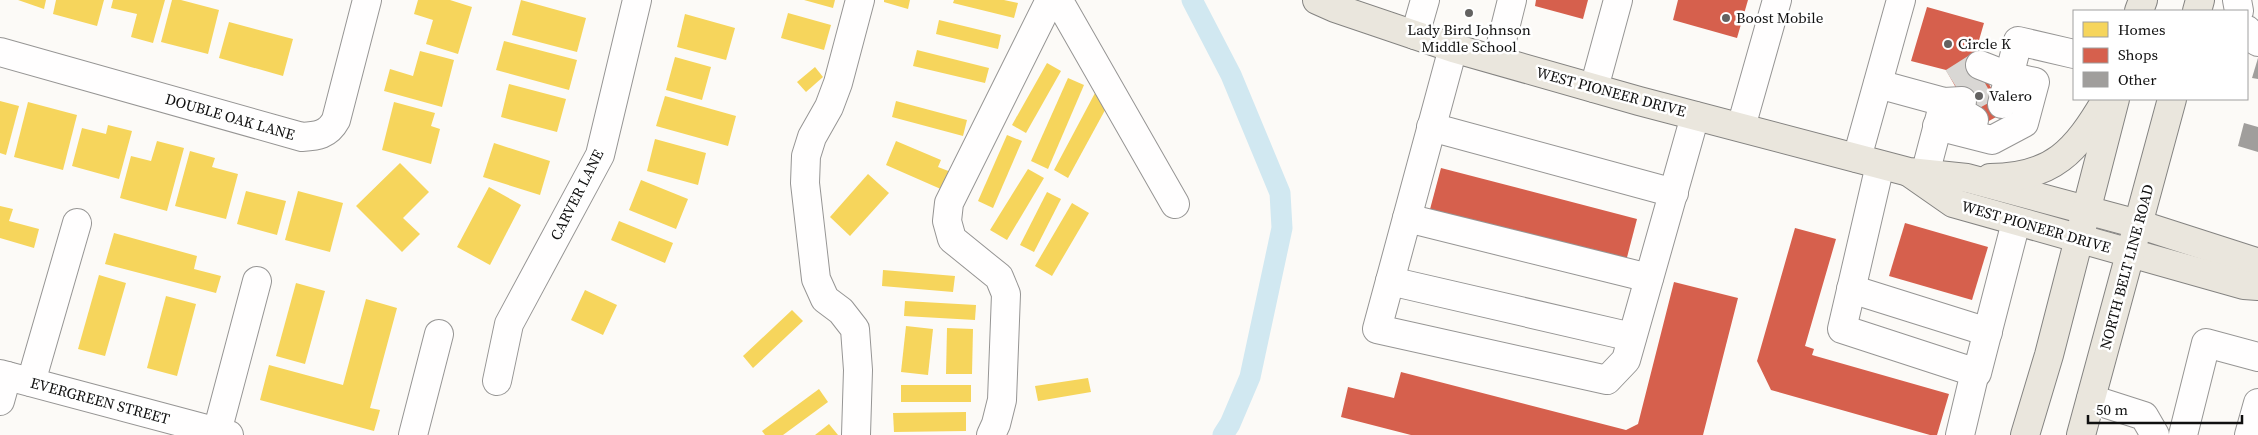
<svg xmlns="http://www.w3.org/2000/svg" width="2258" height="435" font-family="'Source Serif 4',serif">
	<rect width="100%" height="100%" fill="#fcfaf7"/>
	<g fill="#f6d55c">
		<path d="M18 0H46L44 9Z"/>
		<path d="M56 0H104L97 26 53 14Z"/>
		<path d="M113 0H165L153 43 131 37 137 14 111 8Z"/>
		<path d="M172 0H181L219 10 208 54 161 42Z"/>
		<path d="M418 0H450L472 7 458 54 426 44 433 20 414 14Z"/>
		<path d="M521 0 586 18 577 52 512 35Z"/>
		<path d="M804 0H835L833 8Z"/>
		<path d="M884 0H910L908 9 884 2Z"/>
		<path d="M954 0H1004L1018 3 1014 18 953 3Z"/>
		<path d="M788 13 831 25 824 50 781 38Z"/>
		<path d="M685 14 735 28 726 60 677 47Z"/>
		<path d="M939 20 1001 35 998 49 936 34Z"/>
		<path d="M229 22 293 39 283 76 219 58Z"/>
		<path d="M504 41 577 60 569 90 496 70Z"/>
		<path d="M917 50 989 68 985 83 913 66Z"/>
		<path d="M420 51 454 60 442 107 384 91 390 69 413 76Z"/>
		<path d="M675 57 711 67 702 100 666 90Z"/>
		<path d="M1047 63 1061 71 1026 133 1012 125Z"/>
		<path d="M815 67 823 77 806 92 797 82Z"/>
		<path d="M1068 78 1084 85 1048 169 1031 161Z"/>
		<path d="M509 84 566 99 557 132 501 117Z"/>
		<path d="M1095 93 1110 101 1068 178 1054 170Z"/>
		<path d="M665 96 736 116 728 146 656 126Z"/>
		<path d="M0 101 19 106 6 155 0 153Z"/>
		<path d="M896 101 967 120 963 136 892 117Z"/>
		<path d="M28 102 77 115 63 170 14 157Z"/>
		<path d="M394 102 435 113 431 126 440 129 431 164 382 150Z"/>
		<path d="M108 125 132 131 119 179 72 166 82 128 106 134Z"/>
		<path d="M1007 135 1022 141 993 208 978 201Z"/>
		<path d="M655 139 706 153 698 185 647 171Z"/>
		<path d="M157 141 184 148 167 211 120 198 131 156 151 161Z"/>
		<path d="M896 141 941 160 938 167 951 172 943 190 886 165Z"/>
		<path d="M494 143 550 161 540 195 483 177Z"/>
		<path d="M190 151 215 158 212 167 238 174 226 219 175 206Z"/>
		<path d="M400 163 429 192 403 218 420 234 402 252 356 206Z"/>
		<path d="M1028 169 1044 178 1007 240 990 230Z"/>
		<path d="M868 174 889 193 850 236 830 217Z"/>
		<path d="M641 180 688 199 676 229 629 210Z"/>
		<path d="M489 187 521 205 490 265 457 247Z"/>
		<path d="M246 191 286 201 277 235 237 224Z"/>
		<path d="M298 191 343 203 330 252 285 240Z"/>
		<path d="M1047 192 1061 199 1034 252 1020 245Z"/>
		<path d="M1072 203 1089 213 1052 276 1035 266Z"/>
		<path d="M0 206 13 209 9 221 39 229 34 248 0 238Z"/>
		<path d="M619 221 673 243 665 263 611 240Z"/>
		<path d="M114 233 197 256 194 269 221 276 216 293 105 264Z"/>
		<path d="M883 270 955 276 953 292 882 286Z"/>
		<path d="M99 275 126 283 105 356 78 349Z"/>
		<path d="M296 283 325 291 305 364 276 356Z"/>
		<path d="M585 290 617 305 603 335 571 320Z"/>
		<path d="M166 296 196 304 177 376 147 368Z"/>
		<path d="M366 299 397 308 370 408 380 410 374 431 260 400 269 365 343 385Z"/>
		<path d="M905 301 976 305 975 320 904 316Z"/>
		<path d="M792 310 803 321 753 368 743 356Z"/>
		<path d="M906 326 933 329 928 375 901 372Z"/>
		<path d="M947 328 973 329 972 374H946Z"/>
		<path d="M1088 378 1091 392 1038 401 1035 386Z"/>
		<rect x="901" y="385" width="70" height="17"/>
		<path d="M819 389 828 402 783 435H765L762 431Z"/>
		<path d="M966 412V431L894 432 893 413Z"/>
		<path d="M829 424 838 435H815Z"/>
	</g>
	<g fill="#d6604d">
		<path d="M1536 0H1588L1583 19 1535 6Z"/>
		<path d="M1678 0H1748L1737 38 1673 20Z"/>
		<path d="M1927 7 1984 23 1975 54 1990 86 2007 111 1978 127 1946 70 1911 61Z"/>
		<path d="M1441 168 1637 219 1625 265 1429 213Z"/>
		<path d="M1905 223 1988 247 1972 300 1889 276Z"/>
		<path d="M1795 228 1836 239 1805 346 1814 349 1812 355 1949 394 1937 435H1930L1771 390 1757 361Z"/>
		<path d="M1674 282 1738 298 1703 435H1411L1341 417 1348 387 1394 398 1401 372 1626 430 1638 424Z"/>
	</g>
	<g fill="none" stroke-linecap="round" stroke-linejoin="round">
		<path stroke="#d1e8f1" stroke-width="21" d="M1192 0 1231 75 1280 193 1282 228 1250 377 1230 424 1223 435"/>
	</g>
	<g fill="#a09e9c">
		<path d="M2258 58V79L2252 78Z"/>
		<path d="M2244 123 2258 127V152L2238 146Z"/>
	</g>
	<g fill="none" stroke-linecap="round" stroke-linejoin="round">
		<g stroke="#d9d7d4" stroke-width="28" stroke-dasharray="28 14" stroke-linecap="butt">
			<path d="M1953 82 1980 65"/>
			<path d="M1963 101 1990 86"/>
		</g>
		<g stroke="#969594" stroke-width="30">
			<g id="minor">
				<path d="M1050 0 1063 8 1175 204"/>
				<path d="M2237 0 2239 11"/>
				<path d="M2247 30 2253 39 2258 42"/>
				<path d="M1415 35 1425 0"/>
				<path d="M1453 48 1377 329 1607 380 1626 360 1695 116"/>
				<path d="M0 52 302 137C317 136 328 135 336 120L367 0"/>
				<path d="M1497 60 1512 0"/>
				<path d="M1878 84 1944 102 1962 101"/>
				<path d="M1594 88 1618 0"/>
				<path d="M2002 104 2018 41 2074 54"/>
				<path d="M1937 126 1992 140 2024 123 2035 82 2008 76 1980 65"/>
				<path d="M1431 127 1674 193"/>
				<path d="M1741 127 1777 0"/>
				<path d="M1857 158 1901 0"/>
				<path d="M1880 165 1842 329 1977 373 2016 222"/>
				<path d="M1925 174 1944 102 1974 120"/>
				<path d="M1407 218 1649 278"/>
				<path d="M1390 281 1632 337"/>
				<path d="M1851 289 1988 332"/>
				<path d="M0 374 229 435"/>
				<path d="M497 381 509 324 600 155 637 0"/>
				<path d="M31 382 77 223"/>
				<path d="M2091 399 2144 416 2155 435"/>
				<path d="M0 401 7 376"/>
				<path d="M217 432 257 281"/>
				<path d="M413 435 439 334"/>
				<path d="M856 435 858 370 855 329 841 311 825 299 816 279 805 183 806 156 812 137 829 107 838 83 860 0"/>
				<path d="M991 435 996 424 1002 400 1006 294 999 277 952 239 947 221 949 203 1050 0"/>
				<path d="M1960 435 1975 372"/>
				<path d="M2183 435 2206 343 2258 357"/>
				<path d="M2249 435 2258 403"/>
			</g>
		</g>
		<g stroke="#848381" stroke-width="30">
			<g id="major">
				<path d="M1317 0 1335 8 1453 48 1639 101 1909 172 1967 178 2138 224 2253 261 2258 264"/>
				<path d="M2139 11 2143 0"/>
				<path d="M2197 11 2200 0"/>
				<path d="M1910 173 1953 203 2244 285 2258 286"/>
				<path d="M1990 178C2053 178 2076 151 2106 100"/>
				<path d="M2025 435 2049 355 2115 99"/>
				<path d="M2081 435 2172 99"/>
			</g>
		</g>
		<use href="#minor" stroke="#fffefe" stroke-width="28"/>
		<use href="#major" stroke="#eae6dd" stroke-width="28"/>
	</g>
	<g fill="#636261" stroke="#fff" stroke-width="2">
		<circle cx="1469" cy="13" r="5"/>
		<circle cx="1726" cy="18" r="5"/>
		<circle cx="1948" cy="44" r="5"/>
		<circle cx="1979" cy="96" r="5"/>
	</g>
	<g text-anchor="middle" stroke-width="5" stroke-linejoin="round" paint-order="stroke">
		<g font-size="15" fill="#101010" stroke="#fff" text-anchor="start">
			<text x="1736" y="23">Boost Mobile</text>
			<text x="1469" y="35" text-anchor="middle">Lady Bird Johnson<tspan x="1469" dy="17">Middle School</tspan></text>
			<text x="1958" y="49">Circle K</text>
			<text x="1989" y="101">Valero</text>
		</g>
		<g font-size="15" fill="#101010" stroke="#fff">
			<text transform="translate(1611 92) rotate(15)" y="5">WEST PIONEER DRIVE</text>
			<text transform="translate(230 117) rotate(16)" y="5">DOUBLE OAK LANE</text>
			<text transform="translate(577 195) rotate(-63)" y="5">CARVER LANE</text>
			<text transform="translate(2036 227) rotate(16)" y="5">WEST PIONEER DRIVE</text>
			<text transform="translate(2127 267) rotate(-75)" y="5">NORTH BELT LINE ROAD</text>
			<text transform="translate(100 401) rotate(15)" y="5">EVERGREEN STREET</text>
		</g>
	</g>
	<rect x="2073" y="10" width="175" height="90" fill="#ffffff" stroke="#9f9f9f"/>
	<rect x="2083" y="22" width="25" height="15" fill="#f6d55c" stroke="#9f9f9f"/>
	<text x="2118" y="35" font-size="15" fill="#101010">Homes</text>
	<rect x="2083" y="48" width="25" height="15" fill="#d6604d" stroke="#9f9f9f"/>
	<text x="2118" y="60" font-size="15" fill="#101010">Shops</text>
	<rect x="2083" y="72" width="25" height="15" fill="#a09e9c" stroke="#9f9f9f"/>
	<text x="2118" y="85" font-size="15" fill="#101010">Other</text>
	<path d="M2088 415v8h154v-8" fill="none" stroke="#101010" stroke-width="2.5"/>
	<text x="2096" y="415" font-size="15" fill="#101010" stroke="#ffffff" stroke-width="4" paint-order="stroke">50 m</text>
</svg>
